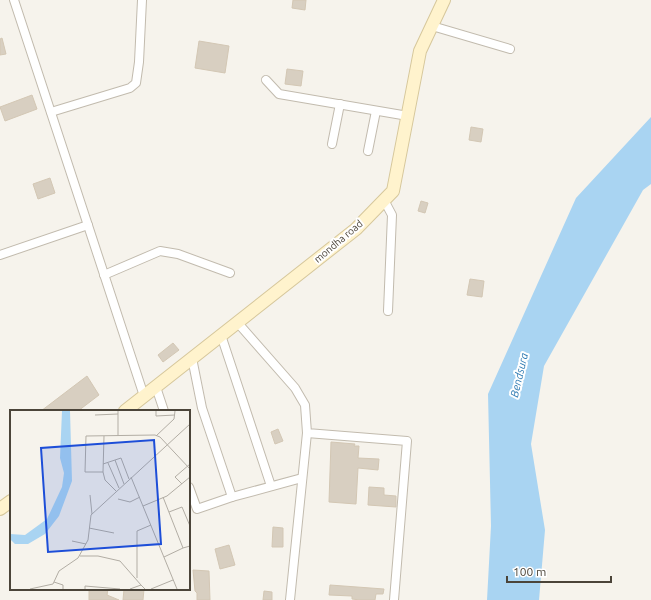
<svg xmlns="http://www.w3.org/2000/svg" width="651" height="600" font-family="Ubuntu,sans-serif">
	<rect width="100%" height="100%" fill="#f6f3ec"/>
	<path fill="#a9d4f2" d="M651 117V184L643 190 544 366 531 444 545 530 539 600H487L491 526 488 394 576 198Z"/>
	<g fill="#d8cfc1" stroke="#d3c7b4">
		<path d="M293 0H306L305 10 292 8Z"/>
		<path d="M2 38 6 54 0 55V39Z"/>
		<path d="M199 41 229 46 225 73 195 68Z"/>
		<path d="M287 69 303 71 301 86 285 84Z"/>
		<path d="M32 95 37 109 5 121 0 107Z"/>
		<path d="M471 127 483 129 481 142 469 140Z"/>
		<path d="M50 178 55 193 38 199 33 184Z"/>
		<path d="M421 201 428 203 425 213 418 211Z"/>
		<path d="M470 279 484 281 482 297 467 295Z"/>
		<path d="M173 343 179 350 163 362 158 355Z"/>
		<path d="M87 376 99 395 78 411H41Z"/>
		<path d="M278 429 283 441 275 444 271 432Z"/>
		<path d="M331 442 355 444 354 446H359L358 458 379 459 378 470 358 468 356 504 329 502Z"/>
		<path d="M369 487 384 488V495L396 496V507L368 505Z"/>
		<path d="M273 527 283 528V547H272Z"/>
		<path d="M229 545 235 565 220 569 215 549Z"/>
		<path d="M193 570 209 571 210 600H197V593L195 591Z"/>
		<path d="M330 585 384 589 383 594H376L375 600H360L352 599V596L329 595Z"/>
		<path d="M89 589H108L107 595 119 600H89Z"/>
		<path d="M124 589H144L143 600H123Z"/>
		<path d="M264 591 272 592V600H263Z"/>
	</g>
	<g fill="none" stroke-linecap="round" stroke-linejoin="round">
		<g stroke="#c2bbae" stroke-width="10">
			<g id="street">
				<path d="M14 0 144 396"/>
				<path d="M432 26 510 49"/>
				<path d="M266 80 279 94 408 116"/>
				<path d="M51 112 130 88 136 83 139 62 142 0"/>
				<path d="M332 144 340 104"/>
				<path d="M368 151 376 111"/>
				<path d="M384 200 392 215 388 311"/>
				<path d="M0 255 88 225"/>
				<path d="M104 275 160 251 178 254 230 273"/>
				<path d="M237 322 295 388 305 405 307 433 407 441 394 600"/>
				<path d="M221 335 271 486"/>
				<path d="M192 358 202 408 232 497"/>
				<path d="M156 387 164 411"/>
				<path d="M189 487 197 509 232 497 302 478"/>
				<path d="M290 600 307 433"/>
			</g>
		</g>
		<g stroke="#d6c79b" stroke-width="14">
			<g id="secondary">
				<path d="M125 411 356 229 393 191 420 51 444 0"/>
				<path d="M0 509 11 501"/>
			</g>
		</g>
		<use href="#street" stroke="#fff" stroke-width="8"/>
		<use href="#secondary" stroke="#fff3cd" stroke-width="12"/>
	</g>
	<g text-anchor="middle" stroke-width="4" stroke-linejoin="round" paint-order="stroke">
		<g font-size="10" fill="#4b4439" stroke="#fff">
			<text transform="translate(338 241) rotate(-40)" y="4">mondha road</text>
		</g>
		<g font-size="11" font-style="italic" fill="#2e7ab2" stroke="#fff">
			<text transform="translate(519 375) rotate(-77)" y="4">Bendsura</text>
		</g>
	</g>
	<g transform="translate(10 410)">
		<rect width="180" height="180" fill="#f6f3ec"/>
		<path d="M52 1H60L62 71 49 106 35 124 18 134H5L0 129V124L15 125 37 109 52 77 54 63 50 48Z" fill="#a9d4f2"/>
		<path fill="none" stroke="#b2ada4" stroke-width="1" d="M108 1V26M146 1V6L165 5M85 5 108 4M146 26 164 9 165 1M105 50 114 74M98 53 109 78M93 54 111 48 119 69M93 62 94 26M121 67 167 179M172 74 165 67 180 54M106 81 95 70 93 62H75L76 26 145 25 150 27 180 59M80 85 82 104M153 87 173 138 180 136M108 89 120 92 130 87M133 96 157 86 180 67M159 102 172 97 180 116M79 118 104 123M62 131 76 134M70 146H88L110 151 131 175M154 147 173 138M127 168V121L141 115M44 172 53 175V179M20 179 43 174 49 161 68 148 78 130 81 105 180 14M75 179V176L110 179M120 179 131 175 135 179M141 179 163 170"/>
		<path fill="#1d4ed8" fill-opacity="0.15" stroke="#1d4ed8" stroke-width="2" d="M144 30 151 134 38 142 31 38Z"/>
		<rect width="180" height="180" fill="none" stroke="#4b4439" stroke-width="2"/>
	</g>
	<path d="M507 576v6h104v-6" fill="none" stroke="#4b4439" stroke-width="2"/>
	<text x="513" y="576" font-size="12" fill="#4b4439" stroke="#ffffff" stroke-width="3" paint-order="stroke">100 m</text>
</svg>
